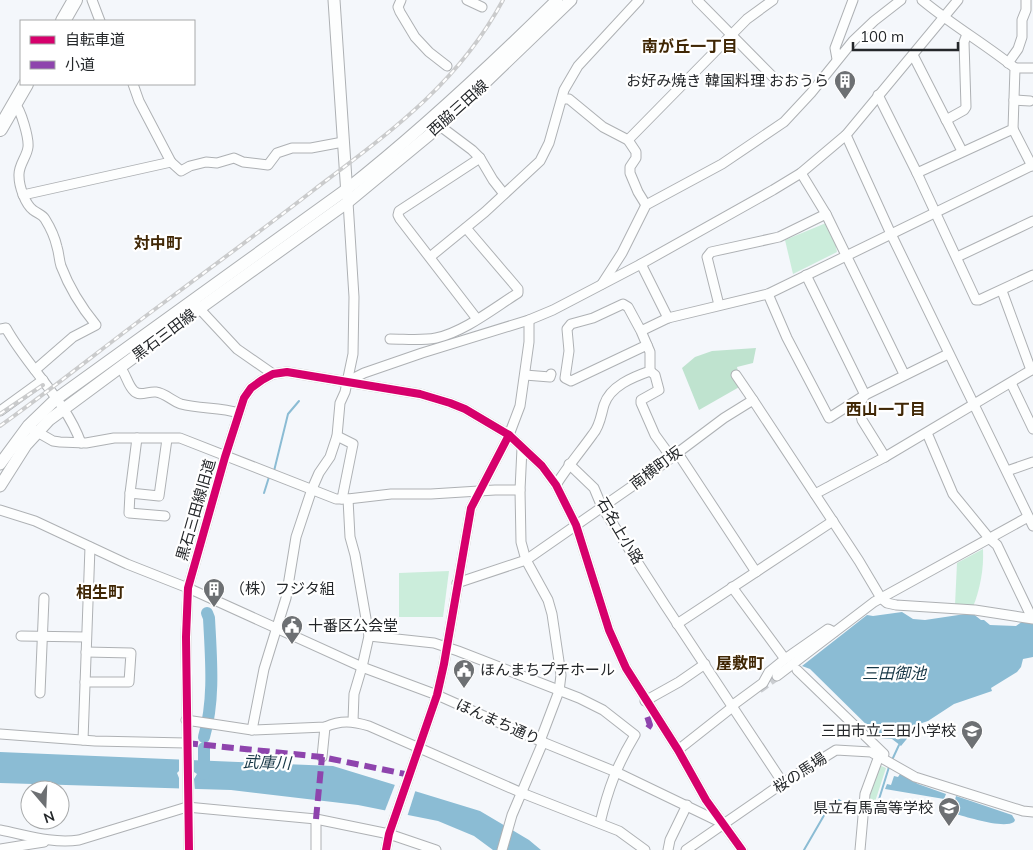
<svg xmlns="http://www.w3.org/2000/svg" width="1033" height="850" font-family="Mulish,'Noto Sans JP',sans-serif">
	<rect width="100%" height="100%" fill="#f4f7fb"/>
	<g fill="#cbeddb">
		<path d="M826 223 839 246 836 247 837 252 793 274 785 240Z"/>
		<path d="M983 549C984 569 980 589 973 607L955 605 957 563Z"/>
		<path d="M449 571 443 617H399V573Z"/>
		<path d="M879 765 886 768 873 808 867 812 868 793Z"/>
	</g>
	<path fill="#bfe3cf" d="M756 348 753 363 737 367 741 386 699 410 682 368 695 357 712 351Z"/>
	<g fill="#8bbcd4">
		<path d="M902 612 913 619 925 620 972 613 981 620H984L990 625 1016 626 1023 621 1033 624V657L1023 659 1021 667 1017 672 991 688 992 691 954 704 928 721 919 724 901 746 892 739 880 738 810 669 802 666 867 615 873 616Z"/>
		<path d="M0 752 333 766 480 811 529 840 541 850H493L474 836 438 821 358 805 231 790 0 783Z"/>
		<path d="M900 774 918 784 946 794 944 799 885 789 887 784 891 785 894 776 898 777Z"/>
		<path d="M956 796 1012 815 1015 820 1014 822C1003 829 968 817 955 814L953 808Z"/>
	</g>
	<g fill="#f4f7fb">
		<path d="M179 757H194V772L197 774 194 779 195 792 179 791V778L177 773 179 771Z"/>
		<path d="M396 782 416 789 407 817 384 813Z"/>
	</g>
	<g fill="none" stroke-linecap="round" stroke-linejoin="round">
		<g stroke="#8bbcd4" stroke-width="2">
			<path d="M274 471 288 414 299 401"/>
			<path d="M264 493 269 477"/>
			<path d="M892 760 899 745"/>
			<path d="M867 816 876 809 889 767"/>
			<path d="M804 850 830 805 834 801 839 800 860 816"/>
		</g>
		<g stroke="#8bbcd4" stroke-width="12">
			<path d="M204 737C215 699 211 658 209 618L207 613"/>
			<path d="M204 774V748"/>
		</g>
		<path stroke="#cacdd1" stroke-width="9" stroke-dasharray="9 4.5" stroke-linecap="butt" d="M759 689 777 676"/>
		<g stroke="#aeb1b4" stroke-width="11">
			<g id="minor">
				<path d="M92 0 100 21"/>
				<path d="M401 0 398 7 400 12 415 37 429 52 447 66"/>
				<path d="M467 0 482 7"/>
				<path d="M697 0 777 81"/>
				<path d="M913 55 962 151"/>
				<path d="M837 59 835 48 853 0"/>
				<path d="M1008 63 1018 49 1022 37V20L1026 10V0"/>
				<path d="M1015 68H1033"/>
				<path d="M133 84 139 101 171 162 181 171 190 166 206 162 217 163 234 158 243 162 268 165 277 153 292 148H311L343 142"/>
				<path d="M878 95 917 173 1013 129 1015 68C985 44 952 25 922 0"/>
				<path d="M562 99H569L603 127 628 140 636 152V158L630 167V173L638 192 646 205"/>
				<path d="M1014 100 1030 101"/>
				<path d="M15 104C21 110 29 138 28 147 27 157 18 165 19 176 19 186 25 204 33 210 38 214 42 214 45 219 50 227 55 238 57 247 59 253 59 260 61 266 69 287 82 308 96 325L73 337 35 370"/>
				<path d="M946 120 964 110 966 107 964 42 967 34"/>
				<path d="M436 123 472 150 480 158 493 180 504 194"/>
				<path d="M1013 129 1032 166"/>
				<path d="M846 135 891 234 1033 526"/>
				<path d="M628 140 747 19 773 0"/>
				<path d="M801 173 826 214 904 374"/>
				<path d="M917 173 976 300H979L1033 275"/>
				<path d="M23 195 171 162"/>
				<path d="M430 257 485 212 540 161 549 143 564 90 578 66 639 0"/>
				<path d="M957 257 1033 221"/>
				<path d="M641 264 668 318"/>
				<path d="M806 275 865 395"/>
				<path d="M602 284 622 253 646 205 722 164 784 122 811 93 853 41 874 21 901 0"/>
				<path d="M1002 291 1031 370"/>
				<path d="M768 294 787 338 829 418 865 395 948 354"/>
				<path d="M196 305 237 349 273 374"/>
				<path d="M719 305 707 257 711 252 779 237 826 214"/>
				<path d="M477 319 400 219 398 215 399 211 480 158"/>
				<path d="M0 329 6 328C28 368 65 399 81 443"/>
				<path d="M641 331 628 307 623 304 593 318 571 324 567 329 569 351 565 378 571 381 647 345 641 331 668 318 768 294 1033 165"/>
				<path d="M390 339C405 339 421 341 436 338 464 332 494 308 518 293V289L466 228"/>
				<path d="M120 367C126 374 128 386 134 391 140 397 148 391 156 392 165 393 172 401 181 404 200 409 220 407 239 413"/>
				<path d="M650 371 655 375 659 390 641 400V403L655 435 671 457"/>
				<path d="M525 375 550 377 551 374"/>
				<path d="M736 375 753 400"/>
				<path d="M348 381 364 373 422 353 529 320 553 310 641 264 773 190 801 173 846 135 958 0"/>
				<path d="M1011 383 1033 429"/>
				<path d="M865 395 859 405 862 420 885 457"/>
				<path d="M0 411 43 380"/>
				<path d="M32 429 53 441 60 442 86 443 114 438H180L336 499H348L391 494H431L495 490H520"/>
				<path d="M927 433 953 494 989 538 997 545 1032 618"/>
				<path d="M337 436 353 444 342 499"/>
				<path d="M137 438 130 493 159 496 167 439"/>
				<path d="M522 448 520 490 521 542 526 560 548 600 552 614 561 675 559 691 540 741"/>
				<path d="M677 452 756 572"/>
				<path d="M569 464 594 488 602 507 665 605 783 783"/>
				<path d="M1007 471 1033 462"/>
				<path d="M556 485C567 467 581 451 593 434 600 426 601 415 604 405 610 386 633 377 650 371V352L647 345"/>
				<path d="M130 493 129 513 165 516"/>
				<path d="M815 494 885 457 1033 369"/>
				<path d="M348 499 350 537 355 555 369 636 362 667 354 694 353 721"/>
				<path d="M0 510 35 521 127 564 188 588 362 667 437 695 540 741 616 772 722 823"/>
				<path d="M457 583 526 560 644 478 724 418 753 400 859 561 881 598 887 603 896 605 975 610 1033 619"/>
				<path d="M732 587 785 659"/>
				<path d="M677 624 833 521"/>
				<path d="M21 636 86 637"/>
				<path d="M369 636 434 643 458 651 579 698 603 710 635 735C617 765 608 789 600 823"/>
				<path d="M797 670 884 754"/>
				<path d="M777 676 874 602 1028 517"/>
				<path d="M85 682H129L131 653 86 652"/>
				<path d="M40 693 44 598"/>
				<path d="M645 701 679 682 705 664"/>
				<path d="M733 705 763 683 769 672 785 659 828 629 834 632"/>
				<path d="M186 720 252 730 325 727C341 720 352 721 369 726L522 793 619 831 645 850"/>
				<path d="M252 730 264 669 286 598 296 537 312 489 319 473 330 457 337 436 340 403 345 392 353 354 354 297 348 202"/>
				<path d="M0 734 95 741 186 743"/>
				<path d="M83 740 90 547"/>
				<path d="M678 750 730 709"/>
				<path d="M322 757 325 727"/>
				<path d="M316 819V850"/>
				<path d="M0 830C26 835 52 844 79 840L187 807 316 819 389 834 436 850"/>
				<path d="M0 849 44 842"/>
				<path d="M189 850 186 637 188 588 225 457 244 398 251 388 262 380 273 374 287 372 420 394 450 403 465 409 509 435 542 466 556 485 576 525 609 630 626 668 678 750 706 800 742 850"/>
				<path d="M386 850 389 834 437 695 444 664 471 508 509 435 520 406 529 342V320"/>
				<path d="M502 850 512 815 543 742"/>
				<path d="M668 850 670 840 687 805"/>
				<path d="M686 850 783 783 836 750 871 752 915 777 1023 811 1033 812"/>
				<path d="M860 850 865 794 879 756"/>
			</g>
		</g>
		<g stroke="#aeb1b4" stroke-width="13">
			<g id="major">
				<path d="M334 0 347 195"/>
				<path d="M0 464 28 426 56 399 347 189C422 130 489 67 557 0"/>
				<path d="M0 486 26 445 49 420 199 309 348 202 377 178 440 126 571 0"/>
			</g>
		</g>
		<g stroke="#aeb1b4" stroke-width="16">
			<g id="highway">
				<path d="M63 21 75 0"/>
				<path d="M0 129 26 84"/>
			</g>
		</g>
		<use href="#minor" stroke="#fdfefe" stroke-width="9"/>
		<use href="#major" stroke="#fdfefe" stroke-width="11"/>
		<use href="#highway" stroke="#fdfefe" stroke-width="14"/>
		<g stroke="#cacbcc" stroke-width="4">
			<g id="rail">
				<path d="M0 414 43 385"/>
				<path d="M0 426C56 386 110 342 166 301 216 264 266 227 315 189 389 133 458 84 503 0"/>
			</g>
		</g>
		<use href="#rail" stroke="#fff" stroke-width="2" stroke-dasharray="5.5" stroke-linecap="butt"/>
		<g stroke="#8e44ad" stroke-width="6" stroke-dasharray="12 6" stroke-linecap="butt">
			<path d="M648 728 650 725 647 716 648 715"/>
			<path d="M186 743 322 757 410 775"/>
			<path d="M316 819 322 757"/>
		</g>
		<g stroke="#fff" stroke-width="11">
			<g id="cycleway">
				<path d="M189 850 186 637 188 588 225 457 244 398 251 388 262 380 273 374 287 372 420 394 450 403 465 409 509 435 542 466 556 485 576 525 609 630 626 668 678 750 706 800 742 850"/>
				<path d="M386 850 389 834 437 695 444 664 471 508 509 435"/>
			</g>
		</g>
		<use href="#cycleway" stroke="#d6006c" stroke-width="8"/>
	</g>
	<defs>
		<g id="building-pin" transform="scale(1.125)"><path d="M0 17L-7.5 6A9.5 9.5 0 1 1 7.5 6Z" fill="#6d7073" stroke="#fff"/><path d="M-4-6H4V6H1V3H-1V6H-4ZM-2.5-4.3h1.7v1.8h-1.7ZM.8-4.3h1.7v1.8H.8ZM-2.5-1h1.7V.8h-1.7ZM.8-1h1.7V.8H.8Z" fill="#fff"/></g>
		<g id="civic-pin" transform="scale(1.125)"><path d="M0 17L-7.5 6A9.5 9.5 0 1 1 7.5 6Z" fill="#6d7073" stroke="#fff"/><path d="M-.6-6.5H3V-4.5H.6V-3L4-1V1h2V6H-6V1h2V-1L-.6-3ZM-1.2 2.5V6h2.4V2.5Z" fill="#fff"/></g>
		<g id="school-pin" transform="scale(1.125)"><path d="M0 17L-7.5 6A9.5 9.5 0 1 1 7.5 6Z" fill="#6d7073" stroke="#fff"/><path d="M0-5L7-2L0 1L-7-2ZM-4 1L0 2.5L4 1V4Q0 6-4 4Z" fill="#fff"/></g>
	</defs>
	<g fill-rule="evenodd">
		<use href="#building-pin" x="845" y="81"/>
		<use href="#building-pin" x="214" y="589"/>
		<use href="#civic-pin" x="292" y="626"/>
		<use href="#civic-pin" x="464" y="670"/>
		<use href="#school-pin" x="972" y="731"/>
		<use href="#school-pin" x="949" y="808"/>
	</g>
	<g text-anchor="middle" stroke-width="4.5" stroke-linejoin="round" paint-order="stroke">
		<g font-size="15" fill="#24272a" stroke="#fff" text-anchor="end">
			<text x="829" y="86">お好み焼き 韓国料理 おおうら</text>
			<text x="230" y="594" text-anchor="start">（株）フジタ組</text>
			<text x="308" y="631" text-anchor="start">十番区公会堂</text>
			<text x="480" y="675" text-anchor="start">ほんまちプチホール</text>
			<text x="956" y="736">三田市立三田小学校</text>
			<text x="933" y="813">県立有馬高等学校</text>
		</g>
		<g font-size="15" fill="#24272a" stroke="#fff">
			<text transform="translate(458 108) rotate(-42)" y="5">西脇三田線</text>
			<text transform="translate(164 335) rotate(-37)" y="5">黒石三田線</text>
			<text transform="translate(656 468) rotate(-37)" y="5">南横町坂</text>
			<text transform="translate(196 510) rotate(-74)" y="5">黒石三田線旧道</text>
			<text transform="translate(620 531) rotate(59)" y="5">石名上小路</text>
			<text transform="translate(498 722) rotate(24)" y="5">ほんまち通り</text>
			<text transform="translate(800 773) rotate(-33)" y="5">桜の馬場</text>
		</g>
		<g font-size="16" font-weight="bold" fill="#402705" stroke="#fff">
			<text x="690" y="52">南が丘一丁目</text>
			<text x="158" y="249">対中町</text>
			<text x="886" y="415">西山一丁目</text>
			<text x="100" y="598">相生町</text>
			<text x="740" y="669">屋敷町</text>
		</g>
		<g font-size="16" font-style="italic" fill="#173746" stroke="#fff">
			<text x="894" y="679">三田御池</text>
			<text transform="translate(267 762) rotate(2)" y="6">武庫川</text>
		</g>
	</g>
	<rect x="20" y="20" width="175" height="65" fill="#ffffff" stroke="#a7a9aa"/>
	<rect x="30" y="36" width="25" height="8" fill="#d6006c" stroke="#a7a9aa"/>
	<text x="65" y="45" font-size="15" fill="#24272a">自転車道</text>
	<rect x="30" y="61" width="25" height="8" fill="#8e44ad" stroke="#a7a9aa"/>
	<text x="65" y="70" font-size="15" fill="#24272a">小道</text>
	<g transform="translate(45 805) rotate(161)"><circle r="24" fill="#ffffff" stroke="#a7a9aa"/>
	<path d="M0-4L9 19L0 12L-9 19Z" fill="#6d7073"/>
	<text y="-8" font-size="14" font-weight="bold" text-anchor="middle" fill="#24272a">N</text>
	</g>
	<path d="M853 42v8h105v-8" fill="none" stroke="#24272a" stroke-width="2.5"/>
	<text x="860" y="42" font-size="15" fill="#24272a" stroke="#ffffff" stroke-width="4" paint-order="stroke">100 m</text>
</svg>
